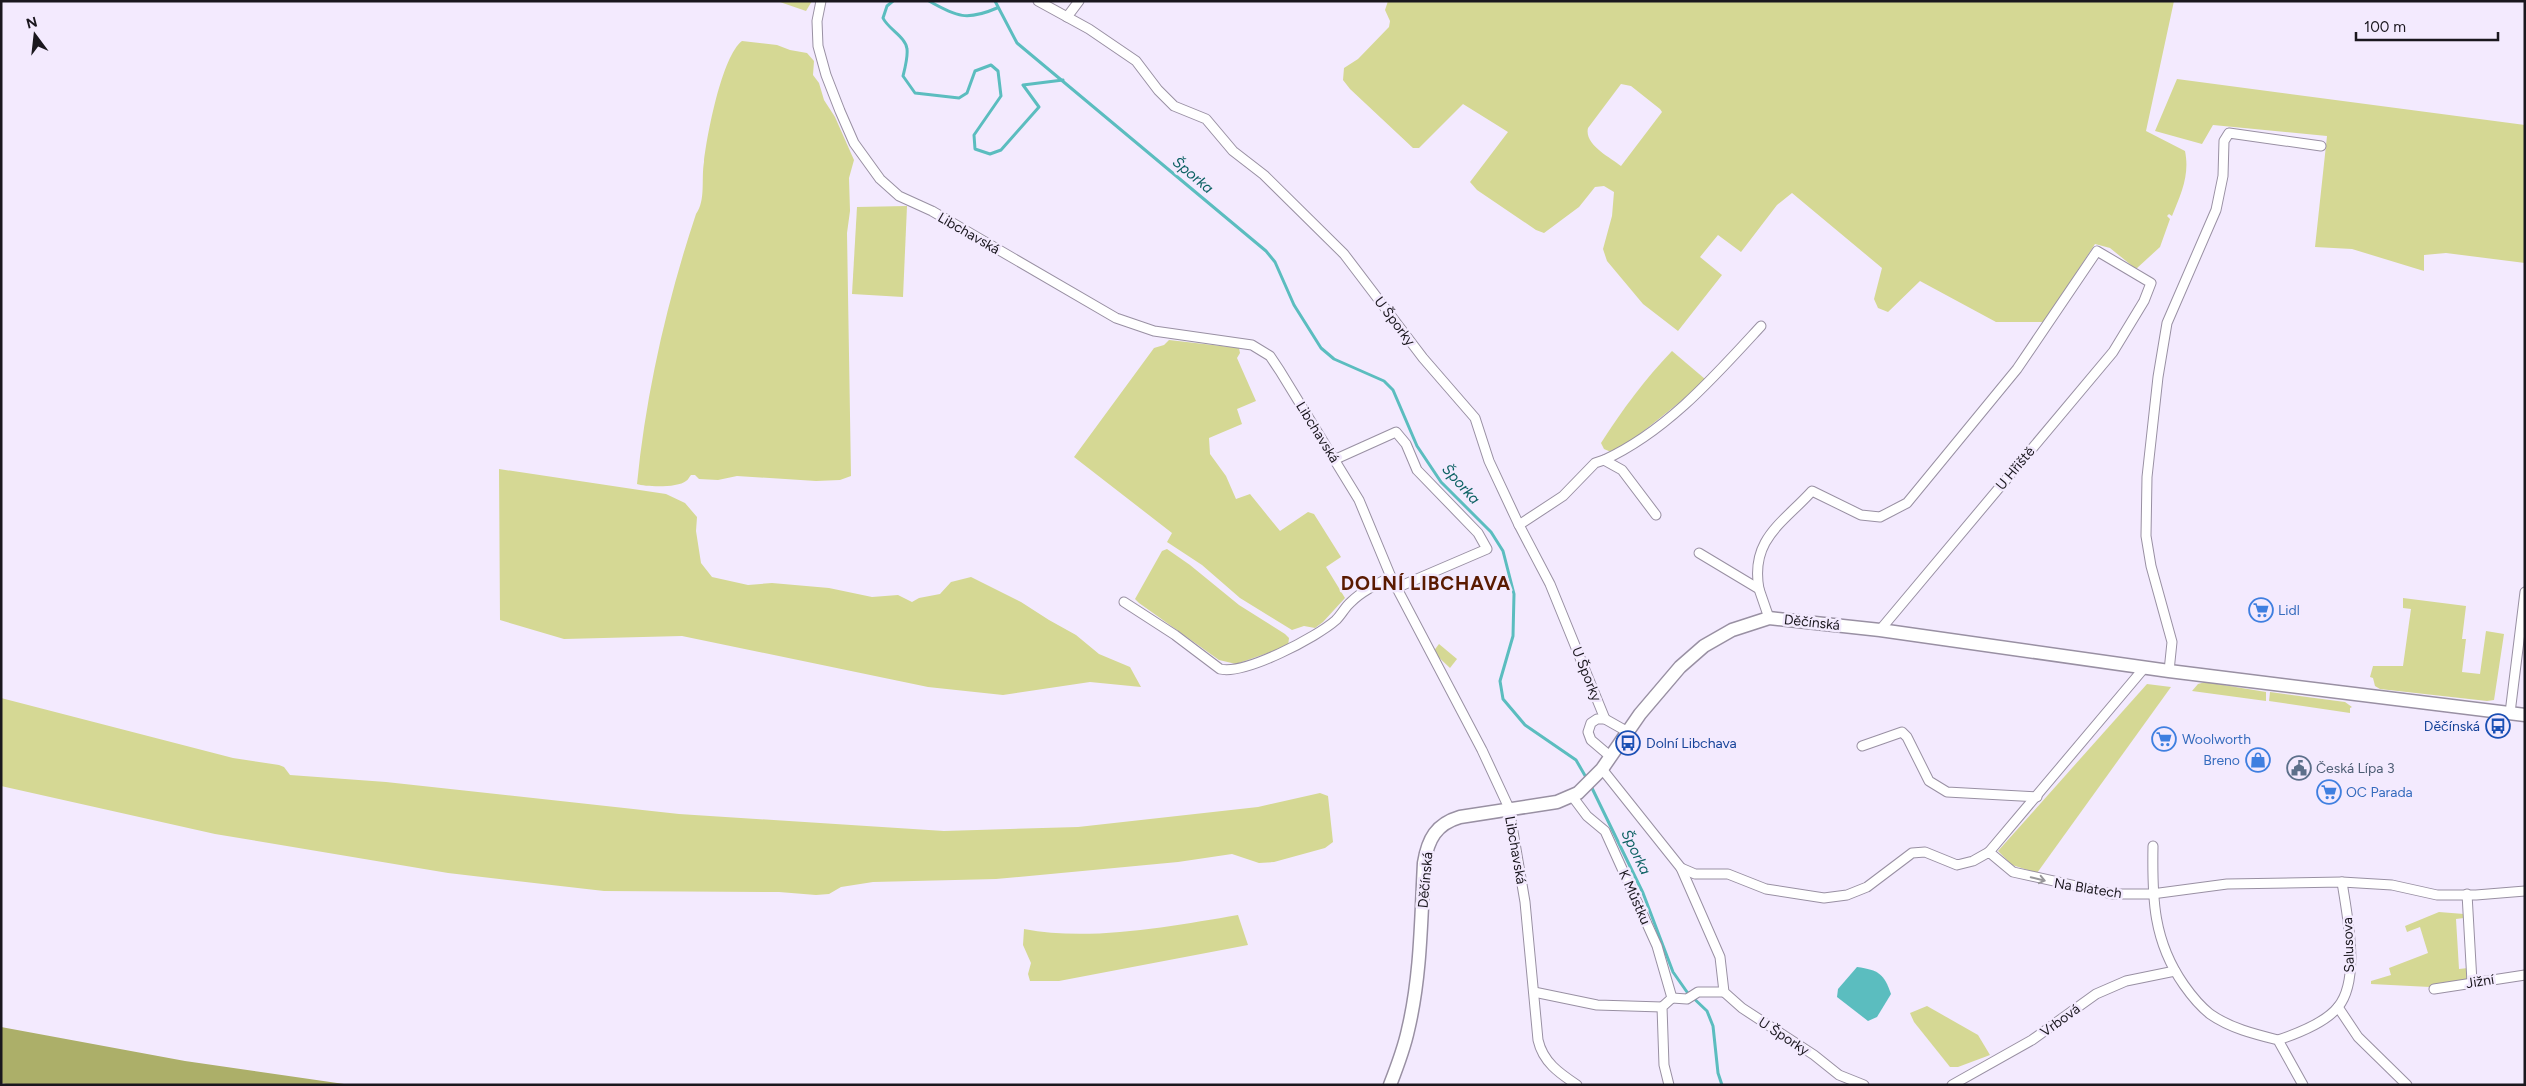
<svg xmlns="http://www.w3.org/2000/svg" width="2526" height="1086" font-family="Figtree,sans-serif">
	<rect width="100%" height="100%" fill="#f3eafe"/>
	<g fill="#d5d894" fill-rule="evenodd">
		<path d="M777 1H812L806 11Z"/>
		<path d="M1388 1H2174L2146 131 2185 151C2190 175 2181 194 2172 216L2169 214 2167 216 2170 219 2160 247 2136 269 2110 248 2095 244 2044 322H1996L1920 281 1888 312 1878 308 1874 299 1882 268 1792 193 1777 205 1741 252 1718 235 1700 257 1722 275 1678 331 1643 304 1607 261 1603 249 1612 216 1614 192 1604 186 1595 187 1579 207 1544 233 1536 230 1477 190 1470 182 1508 132 1463 104 1419 148H1413L1350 89 1343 80 1344 68 1358 59 1389 27 1390 21 1385 10ZM1621 84 1631 86 1660 109 1662 112 1621 166C1610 157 1584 145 1588 128Z"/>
		<path d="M742 41 777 45 790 50 807 53 814 61 813 75 819 83 824 100 835 117 854 160 849 178 850 211 847 233 851 476 840 480 816 481 737 476 718 480 699 479 695 475H691C689 477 688 480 686 481 678 488 646 487 637 484 646 393 667 301 696 214 706 200 701 179 704 162 707 135 722 56 742 41Z"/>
		<path d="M2177 79 2525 125V263L2446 253 2424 255V271L2352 249 2315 247 2327 136 2213 125 2202 144 2155 131Z"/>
		<path d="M907 206 903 297 852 294 857 207Z"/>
		<path d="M1169 340 1239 348 1240 353 1237 358 1256 401 1237 409 1242 424 1209 438 1210 454 1226 476 1236 499 1250 494 1280 531 1308 512 1314 514 1341 557 1326 567 1345 598 1323 622 1315 628 1304 626 1292 630 1240 598 1202 565 1167 542 1172 533 1074 457 1154 348 1164 345Z"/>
		<path d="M1672 351 1705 379 1690 394 1626 445 1611 452 1604 449 1601 443C1622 410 1645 379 1672 351Z"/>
		<path d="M499 469 666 494 685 503 697 517 696 531 701 563 712 577 748 585 772 583 829 588 872 597 898 595 912 602 919 598 940 594 951 582 971 577 1021 602 1049 620 1076 635 1099 654 1130 667 1141 687 1090 682 1003 695 928 687 682 636 564 639 500 620Z"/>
		<path d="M1167 549 1190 565 1239 605 1285 634 1289 638 1288 646 1236 664 1219 660 1139 603 1135 599 1162 551Z"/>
		<path d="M2403 598 2466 606 2462 639H2466L2462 672 2480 674 2486 631 2504 634 2494 700 2487 701 2380 689 2375 686 2373 678 2370 677 2373 666H2403L2411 609 2403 608Z"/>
		<path d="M1439 644 1457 659 1450 668 1433 652Z"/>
		<path d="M2205 682 2266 692V701L2192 691 2198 684Z"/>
		<path d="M2147 684 2171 687 2037 873 2012 865 1998 851Z"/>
		<path d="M2270 692 2345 702 2352 707 2350 708V713L2269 701Z"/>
		<path d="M1 698 233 758 279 765 284 767 290 775 386 782 679 814 944 831 1078 827 1258 807 1320 793 1328 796 1333 842 1325 848 1274 862 1259 863 1232 854 1178 862 996 879 873 882 841 887 829 894 816 895 779 892 604 891 448 873 215 834 1 786Z"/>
		<path d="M2439 912 2464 914V918L2456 919 2459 969 2468 968V979L2430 987 2371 984V981L2391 975 2389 968 2428 953 2420 927 2407 932 2405 926Z"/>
		<path d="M1238 915 1248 945 1059 981H1030L1028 974 1031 963 1023 945 1024 929C1090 942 1173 926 1238 915Z"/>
		<path d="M1927 1006 1978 1035 1990 1055 1958 1067H1950L1914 1022 1910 1013Z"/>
	</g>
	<path fill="#acaf69" d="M1 1027 185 1061 351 1085H11L1 1083Z"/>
	<path fill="#5bbdbf" d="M1857 967C1879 970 1884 974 1891 994L1877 1017 1868 1021 1837 997 1838 989Z"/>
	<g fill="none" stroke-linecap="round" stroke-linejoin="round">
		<g stroke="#5bbdbf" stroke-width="3">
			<path d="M893 1 887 6 883 18C888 29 906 37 907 49 908 57 905 68 903 76L915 93 959 98 967 93 975 71 991 65 998 71 1001 96 974 135 975 149 990 154 1001 150 1039 107 1023 85 1063 80"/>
			<path d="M929 1C957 17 967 21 997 8"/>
			<path d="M995 1 1017 43 1266 251 1275 262 1294 305 1321 348 1334 359 1384 381 1393 390 1417 446 1441 482 1491 532 1503 551 1514 594 1513 636 1500 681 1503 699 1525 725 1576 760 1587 779"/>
			<path d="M1590 784 1643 893 1673 972 1687 992 1707 1011 1713 1026 1718 1073 1722 1085"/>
		</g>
		<g stroke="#9990a3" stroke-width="11">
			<g id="street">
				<path d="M821 1 817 21 818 46 826 75 840 111 854 143 880 179 899 196 932 211 1116 318 1154 331 1252 345 1270 356 1280 371 1359 500 1391 577 1482 750 1509 808 1525 902 1538 1040C1543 1062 1559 1073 1577 1085"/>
				<path d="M1038 1 1089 29 1136 61 1158 90 1174 106 1206 119 1233 151 1264 175 1344 254 1423 358 1475 418 1489 461 1519 525 1550 584 1605 719"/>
				<path d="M1067 17 1079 1"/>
				<path d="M1336 459 1396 432 1406 444 1417 470 1478 533 1487 549 1396 588"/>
				<path d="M1604 460C1667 431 1715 376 1761 326"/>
				<path d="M1519 525 1563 496 1595 463 1604 460 1622 470 1656 515"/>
				<path d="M1699 553 1759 589 1769 618"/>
				<path d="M1759 589C1750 539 1783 523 1812 491L1861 515 1880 517 1907 503 2017 369 2097 251 2151 283 2144 301 2113 352 1880 630"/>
				<path d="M1124 602 1175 635 1220 669C1245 675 1317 637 1336 620 1342 614 1345 607 1351 602 1362 591 1377 584 1391 577"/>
				<path d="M2169 671 2172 642 2151 566 2146 536 2147 477 2158 377 2167 323 2216 210 2223 176 2224 141 2229 133 2321 146"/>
				<path d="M2510 713 2525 592"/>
				<path d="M1862 746 1902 732 1907 737 1929 781 1947 792 2037 797"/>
				<path d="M1611 757 1591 740 1588 732 1591 723 1597 719H1605L1628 732"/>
				<path d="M1602 769 1681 868 1720 957 1724 992 1742 1008 1814 1055 1839 1075 1864 1085"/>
				<path d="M1572 796 1587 816 1605 831 1657 946 1672 998 1662 1007 1664 1065 1669 1085"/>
				<path d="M2153 846C2152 898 2153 941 2184 985 2191 995 2200 1006 2210 1014 2230 1028 2254 1034 2278 1040L2303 1085"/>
				<path d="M1989 852 2145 667"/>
				<path d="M1681 868 1695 874H1728L1766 889 1824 898 1847 895 1867 887 1912 853 1925 852 1957 865 1973 861 1989 852 2013 872 2112 894H2152L2227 884 2342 882 2392 885 2437 895H2476L2525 891"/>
				<path d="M2467 894 2472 982"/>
				<path d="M2434 989 2525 975"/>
				<path d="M1534 992 1597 1005 1662 1007"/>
				<path d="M1672 998 1687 999 1698 992H1724"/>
				<path d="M2338 1007 2358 1037 2407 1085"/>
				<path d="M2278 1040C2296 1034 2326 1022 2338 1007 2361 979 2347 915 2342 882"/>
				<path d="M1952 1085 2032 1040 2096 994 2126 981 2175 971"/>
			</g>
		</g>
		<g stroke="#9990a3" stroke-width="15">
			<path id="secondary" d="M1390 1085C1397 1067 1404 1049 1408 1030 1421 976 1421 918 1424 863 1428 839 1436 824 1460 817L1557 802 1578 793 1602 769 1640 714 1680 667 1704 646 1732 630 1769 618 1880 630 2169 671 2525 715"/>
		</g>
		<use href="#street" stroke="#fff" stroke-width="9"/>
		<use href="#secondary" stroke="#fff" stroke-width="12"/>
	</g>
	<defs><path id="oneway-shaft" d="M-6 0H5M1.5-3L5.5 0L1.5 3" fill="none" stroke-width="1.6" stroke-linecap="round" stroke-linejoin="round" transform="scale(1.25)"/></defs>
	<use stroke="#98979a" href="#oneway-shaft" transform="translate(2038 879) rotate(14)"/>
	<defs>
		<g id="supermarket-ring" transform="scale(1.25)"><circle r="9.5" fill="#f3eafe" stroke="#3f7fe0" stroke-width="1.5"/><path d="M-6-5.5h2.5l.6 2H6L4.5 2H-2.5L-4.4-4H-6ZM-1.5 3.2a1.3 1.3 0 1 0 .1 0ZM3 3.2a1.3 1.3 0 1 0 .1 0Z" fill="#3f7fe0"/></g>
		<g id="bus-ring" transform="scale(1.25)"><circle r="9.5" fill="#f3eafe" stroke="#1a4fb4" stroke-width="1.5"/><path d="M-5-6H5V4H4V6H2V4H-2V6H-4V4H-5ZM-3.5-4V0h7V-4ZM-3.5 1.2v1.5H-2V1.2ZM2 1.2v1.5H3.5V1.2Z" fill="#1a4fb4"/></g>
		<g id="shop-ring" transform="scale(1.25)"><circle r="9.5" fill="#f3eafe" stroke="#3f7fe0" stroke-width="1.5"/><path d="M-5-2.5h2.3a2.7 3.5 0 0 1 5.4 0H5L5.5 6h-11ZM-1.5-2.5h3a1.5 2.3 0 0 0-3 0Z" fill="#3f7fe0"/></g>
		<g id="civic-ring" transform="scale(1.25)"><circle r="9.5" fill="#f3eafe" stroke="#5c6f8a" stroke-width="1.5"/><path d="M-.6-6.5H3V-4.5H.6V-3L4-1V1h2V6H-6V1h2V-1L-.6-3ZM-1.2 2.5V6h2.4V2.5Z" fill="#5c6f8a"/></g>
	</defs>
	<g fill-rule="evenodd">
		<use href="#supermarket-ring" x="2261" y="610"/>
		<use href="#bus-ring" x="2498" y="726"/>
		<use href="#supermarket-ring" x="2164" y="739"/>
		<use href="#bus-ring" x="1628" y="743"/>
		<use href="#shop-ring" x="2258" y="760"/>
		<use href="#civic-ring" x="2299" y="768"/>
		<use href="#supermarket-ring" x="2329" y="792"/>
	</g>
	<g text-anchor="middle" stroke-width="5" stroke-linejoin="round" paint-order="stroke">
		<g font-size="14" fill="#1a171e" stroke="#f3eafe">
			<text transform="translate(969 233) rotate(30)" y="5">Libchavská</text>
			<text transform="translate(1395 321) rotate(53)" y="5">U Šporky</text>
			<text transform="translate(1318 432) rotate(58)" y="5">Libchavská</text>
			<text transform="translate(2015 468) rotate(-50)" y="5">U Hřiště</text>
			<text transform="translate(1812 622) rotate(6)" y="5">Děčínská</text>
			<text transform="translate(1587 674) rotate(68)" y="5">U Šporky</text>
			<text transform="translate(1516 850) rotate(80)" y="5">Libchavská</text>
			<text transform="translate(1425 880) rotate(-85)" y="5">Děčínská</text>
			<text transform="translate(2088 888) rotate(9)" y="5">Na Blatech</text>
			<text transform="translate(1635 897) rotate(66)" y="5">K Můstku</text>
			<text transform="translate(2348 945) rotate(-92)" y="5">Salusova</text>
			<text transform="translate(2480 981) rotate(-9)" y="5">Jižní</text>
			<text transform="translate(2060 1020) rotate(-36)" y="5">Vrbová</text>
			<text transform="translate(1784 1036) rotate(33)" y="5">U Šporky</text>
		</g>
		<g font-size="14" fill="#366cbe" stroke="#f3eafe" text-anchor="start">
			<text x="2278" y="615">Lidl</text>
			<text x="2182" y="744">Woolworth</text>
			<text x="2240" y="765" text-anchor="end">Breno</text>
			<text x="2346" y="797">OC Parada</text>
		</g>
		<g font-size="14" fill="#164399" stroke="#f3eafe" text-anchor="end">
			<text x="2480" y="731">Děčínská</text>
			<text x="1646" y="748" text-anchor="start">Dolní Libchava</text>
		</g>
		<g font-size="14" fill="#4e5e75" stroke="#f3eafe" text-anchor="start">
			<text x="2316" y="773">Česká Lípa 3</text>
		</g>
		<g font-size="15" font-style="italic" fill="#0c6163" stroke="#f3eafe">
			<text transform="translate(1193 175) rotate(40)" y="5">Šporka</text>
			<text transform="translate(1461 484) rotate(48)" y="5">Šporka</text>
			<text transform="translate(1636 852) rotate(64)" y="5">Šporka</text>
		</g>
		<g font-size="19" font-weight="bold" letter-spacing="1" fill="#5a1a00" stroke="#f3eafe">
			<text x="1426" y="590">DOLNÍ LIBCHAVA</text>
		</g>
	</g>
	<rect width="2526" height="1086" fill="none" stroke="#1a171e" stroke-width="5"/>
	<g transform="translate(35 35) rotate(345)" stroke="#f3eafe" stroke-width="4" paint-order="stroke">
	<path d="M0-4L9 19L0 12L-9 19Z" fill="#1a171e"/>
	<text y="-8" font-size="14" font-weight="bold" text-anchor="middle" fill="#1a171e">N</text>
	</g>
	<path d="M2356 32v8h142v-8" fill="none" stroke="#1a171e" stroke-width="2.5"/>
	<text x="2364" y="32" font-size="15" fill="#1a171e" stroke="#f3eafe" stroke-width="4" paint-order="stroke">100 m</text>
</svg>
